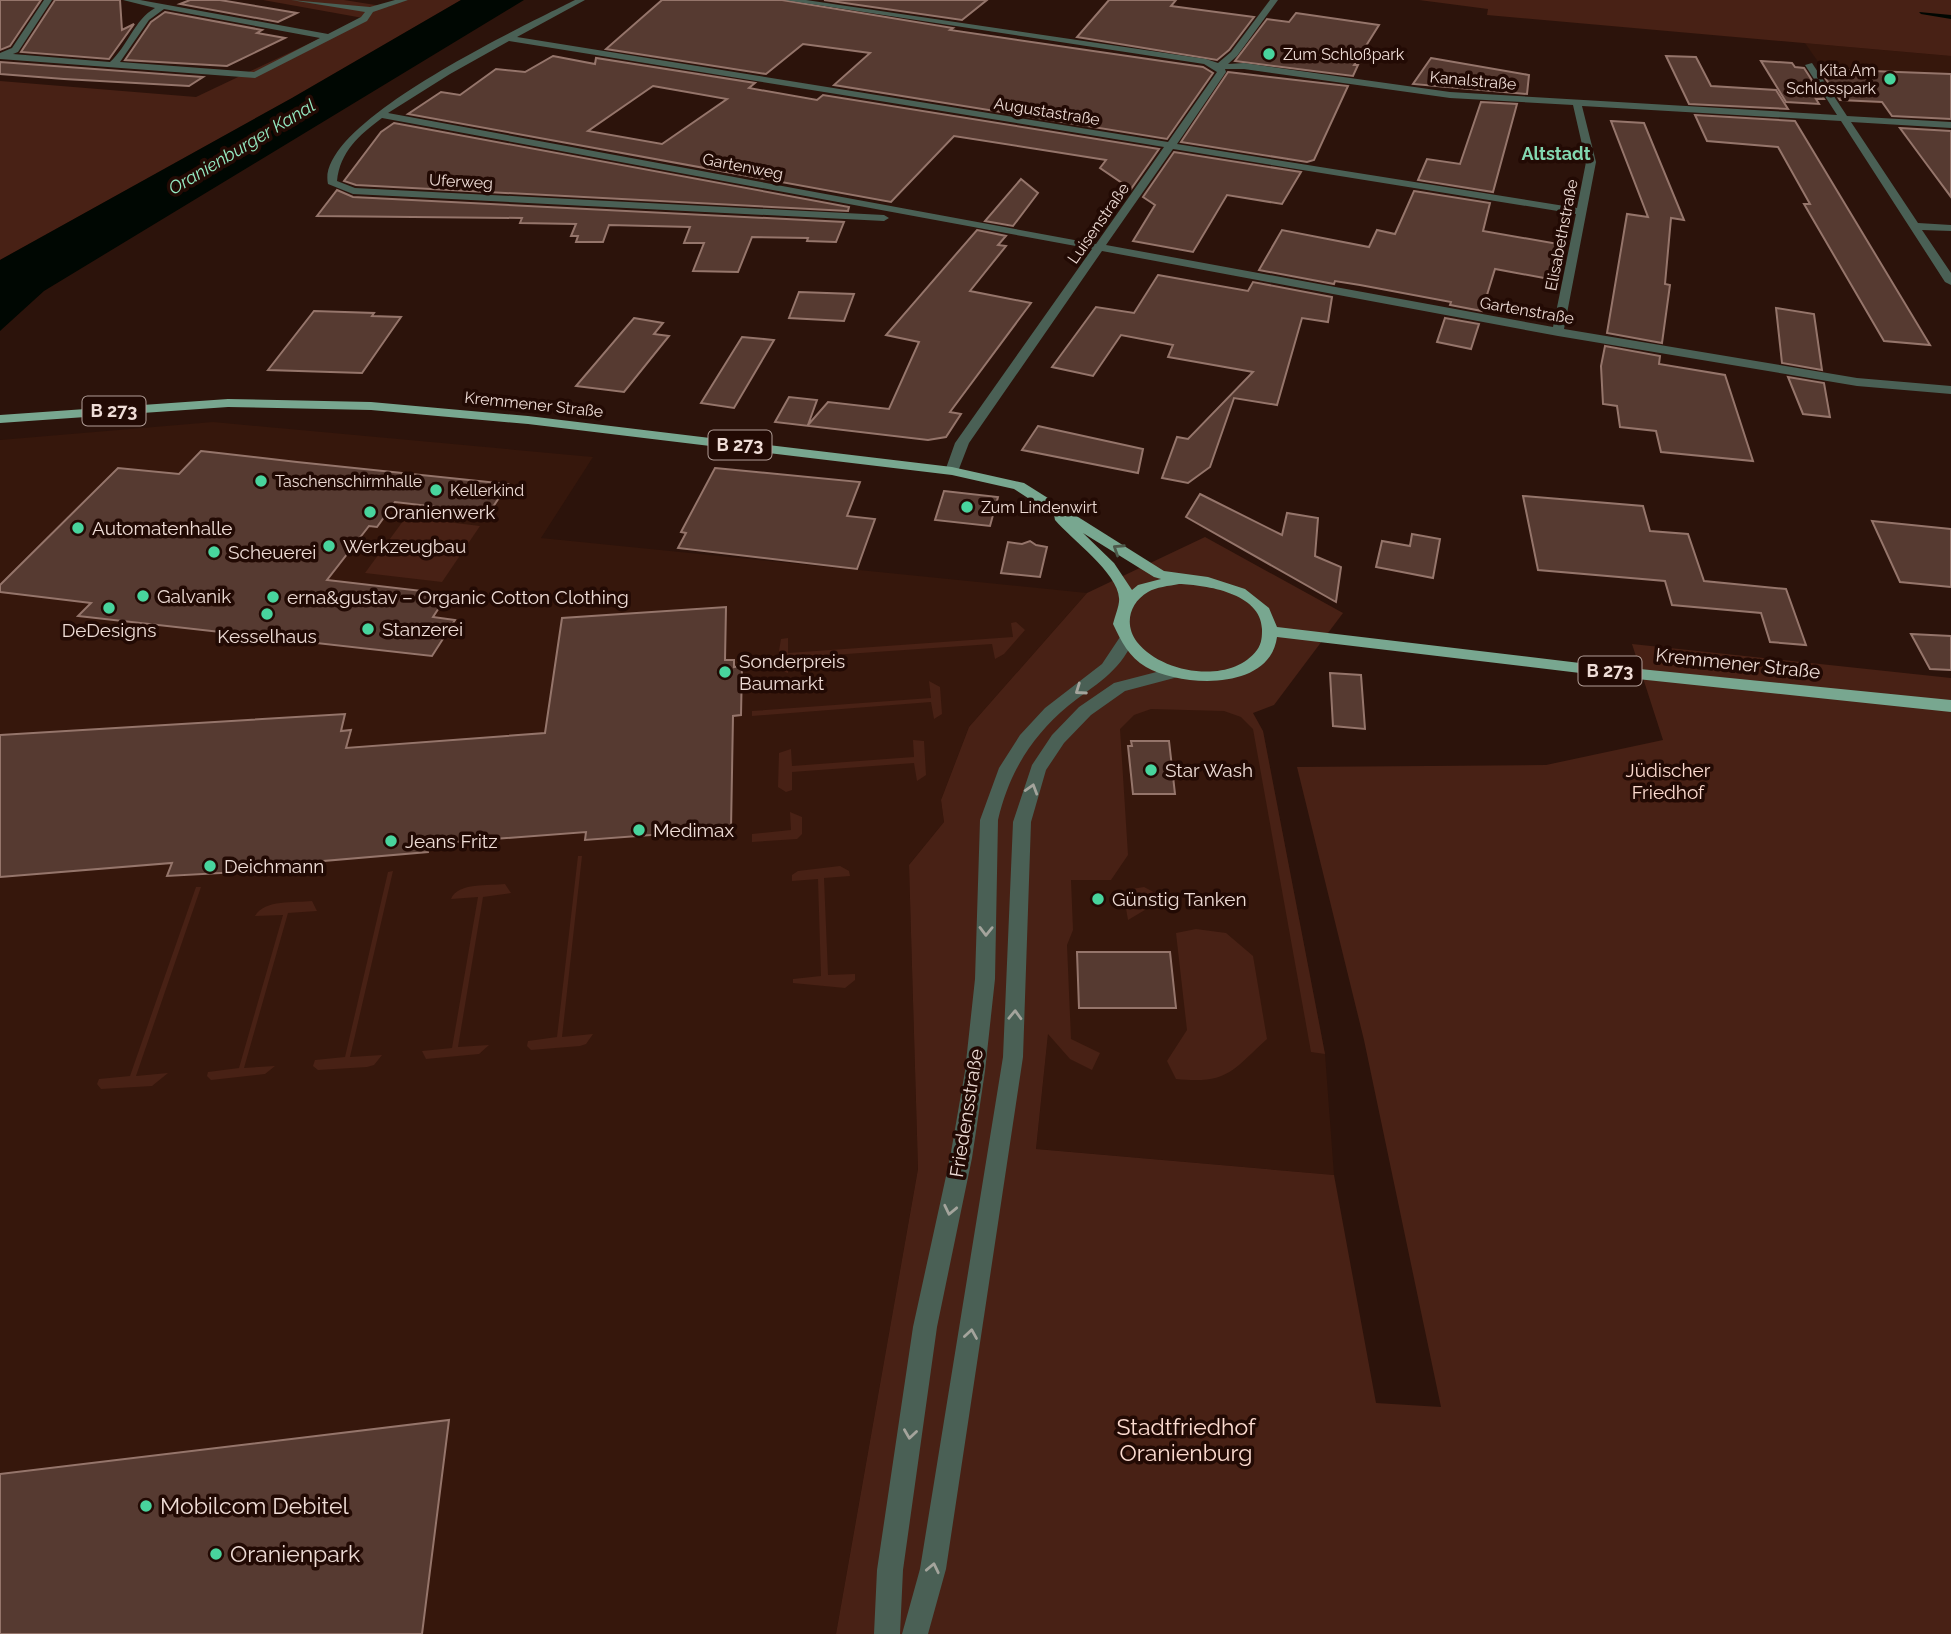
<svg xmlns="http://www.w3.org/2000/svg" width="1951" height="1634" font-family="Raleway,sans-serif">
	<rect width="100%" height="100%" fill="#2c130b"/>
	<g fill="#36170c">
		<path d="M1805 43 1951 56V108L1846 102Z"/>
		<path d="M213 422 593 457 541 538 1087 593 969 727 941 800 944 822 909 865 918 1169 836 1634H0V440Z"/>
		<path d="M1136 700 1220 701 1263 731 1325 1054 1334 1175 1036 1149 1048 1033 1045 828Z"/>
	</g>
	<g fill="#482115">
		<path d="M263 0H344L388 7 402 0H461L292 98 0 260V81L196 97 363 18Z"/>
		<path d="M1419 0H1951V56L1487 15 1488 9Z"/>
		<path d="M406 517 480 526 442 582 365 573Z"/>
		<path d="M1205 537 1343 613 1274 705 1253 713 1263 731 1325 1054 1311 1052 1253 729 1241 717 1224 711 1151 709 1134 715 1120 729 1128 855 1111 880H1071L1073 930 1067 945 1071 1039 1100 1053 1092 1070 1070 1059 1048 1034 1036 1149 1334 1175 1376 1403 1441 1407 1364 1040 1297 767 1546 765 1663 740 1632 644 1951 678V1634H836L918 1169 909 865 944 822 941 800 969 727 1087 593Z"/>
		<path d="M1016 622 1025 630 1004 654 995 659 992 644 788 658V673L776 669 781 639 788 638V653L1013 637 1011 623Z"/>
		<path d="M929 681 940 687 942 714 934 719 931 702 752 716V711L931 698Z"/>
		<path d="M913 740 924 741 926 775 917 781 914 763 792 772V790L786 792 778 787 779 753 791 749 792 766 900 758 914 757Z"/>
		<path d="M790 812 802 817V834L797 839 752 842V834L791 830Z"/>
		<path d="M578 856H582L562 1037 593 1034 586 1044 580 1046 531 1050 527 1046 528 1041 557 1037Z"/>
		<path d="M840 866 849 871 850 876 824 878 828 975 855 974V980L845 988 793 983V979L821 976 818 879 792 881V875L798 871Z"/>
		<path d="M393 871 350 1057 382 1055 374 1065 367 1067 318 1070 313 1066 315 1060 345 1057 388 872Z"/>
		<path d="M505 884 511 893 483 897 458 1047 489 1045 479 1054 426 1059 422 1051 452 1048 478 897 451 899C458 882 489 886 505 884Z"/>
		<path d="M196 887H201L136 1076 168 1073 152 1086 101 1089 97 1084 99 1079 130 1076Z"/>
		<path d="M1144 887 1165 898 1128 920 1124 897 1132 889Z"/>
		<path d="M312 901 317 911 288 913 244 1068 275 1066 265 1074 211 1080 207 1076 208 1072 239 1068 283 915 255 916C265 899 294 903 312 901Z"/>
		<path d="M1196 929 1226 933 1253 956 1267 1039C1231 1072 1227 1084 1176 1079L1167 1061 1187 1030 1176 933Z"/>
	</g>
	<path fill="#000702" d="M461 0H524L44 291 0 331V260L292 98Z"/>
	<g fill="none" stroke-linecap="round" stroke-linejoin="round">
		<path fill="#000702" fill-rule="evenodd" d="M1919 12 1951 15V19L1921 14Z"/>
	</g>
	<g fill="#563a31" stroke="#95756b" stroke-width="2" fill-rule="evenodd">
		<path d="M0 0H41L10 46 0 50Z"/>
		<path d="M55 0H120L122 30 134 24 109 59 21 52Z"/>
		<path d="M190 0H220L297 13 278 22 180 4Z"/>
		<path d="M662 0H782L953 28 950 30 1203 67 1213 73 1167 139 834 85 870 53 803 44 766 74 606 49Z"/>
		<path d="M824 0H987L962 20Z"/>
		<path d="M1109 0H1176L1171 6 1254 17 1229 50 1217 60 1077 37Z"/>
		<path d="M165 12 262 30 257 33 285 38 227 66 125 60 151 22Z"/>
		<path d="M1296 13 1379 25 1354 65H1358L1353 76 1235 61 1267 19 1289 22Z"/>
		<path d="M553 56 595 64 596 58 755 83 749 88 817 100 823 95 1159 149 1131 189 1100 168 1106 160 954 136 891 202 408 114 441 92 460 95 496 69 525 72ZM653 86 727 99 662 144 588 131Z"/>
		<path d="M1666 56 1696 57 1711 86 1776 90 1788 109 1689 104Z"/>
		<path d="M1431 58 1529 75 1527 94 1413 84Z"/>
		<path d="M1761 61 1792 63 1795 67 1804 68 1824 99H1816L1819 104 1786 102Z"/>
		<path d="M0 62 203 77 189 86 64 79 0 74Z"/>
		<path d="M1819 69 1951 74V119L1892 116 1882 102 1840 100Z"/>
		<path d="M1228 72 1348 86 1314 160 1307 162 1181 142Z"/>
		<path d="M1481 102 1517 104 1493 192 1418 180 1427 159 1460 164Z"/>
		<path d="M1695 115 1795 121 1930 345 1884 341 1804 204H1810L1778 147 1707 141Z"/>
		<path d="M1611 121 1644 123 1684 220 1671 218 1665 284 1670 285 1662 343 1607 333 1627 214 1648 217Z"/>
		<path d="M394 123 849 207 848 211 356 185 344 181 381 132Z"/>
		<path d="M1900 128 1951 131V197L1922 158Z"/>
		<path d="M1174 152 1301 172 1282 204 1227 195 1193 252 1133 241 1155 205 1143 197Z"/>
		<path d="M1021 179 1038 193 1013 226 985 221Z"/>
		<path d="M337 190 353 197 844 222 836 242 807 241 808 238 752 237 738 272 693 271 704 243H684L690 227 609 225 603 242H576L578 236H571L576 224 520 223 522 218 317 216Z"/>
		<path d="M1414 191 1490 203 1483 231 1564 245 1555 280 1495 269 1482 311 1450 305 1451 302 1360 285 1335 281 1334 284 1259 270 1282 230 1369 247 1377 230 1395 234Z"/>
		<path d="M977 230 1006 236 998 245 1006 246 970 291 1031 303 950 412 961 414 946 437 928 440 775 422 789 397 817 400 808 425 828 402 889 409 919 342 886 335Z"/>
		<path d="M1158 275 1248 291 1253 282 1332 297 1328 322 1302 318 1277 405 1234 398 1210 467 1188 483 1162 478 1177 437 1188 439 1253 372 1168 357 1173 345 1121 335 1093 376 1052 367 1096 307 1134 313Z"/>
		<path d="M799 292 854 294 844 321 789 318Z"/>
		<path d="M1776 308 1814 314 1822 370 1782 363Z"/>
		<path d="M314 311 374 313 372 316 401 317 362 373 268 370Z"/>
		<path d="M634 318 663 323 654 334 669 336 624 392 576 386Z"/>
		<path d="M1445 318 1479 324 1471 349 1437 342Z"/>
		<path d="M742 337 774 340 734 408 701 403Z"/>
		<path d="M1605 346 1660 356 1659 364 1725 375 1753 461 1661 452 1656 431 1620 427 1617 406 1603 404 1601 366Z"/>
		<path d="M1788 377 1824 383 1830 417 1803 414Z"/>
		<path d="M1038 426 1143 449 1138 473 1022 450Z"/>
		<path d="M201 451 297 462 508 484 489 513 395 502 377 527 369 526 327 580 448 594 433 617 455 620 432 656 78 616 91 603 0 592V585L118 468 179 474Z"/>
		<path d="M715 468 860 482 847 516 875 519 857 569 678 548 686 533 681 532Z"/>
		<path d="M944 491 998 497 990 526 935 520Z"/>
		<path d="M1200 494 1282 535 1287 513 1318 518 1315 556 1341 567 1336 602 1186 517Z"/>
		<path d="M1523 496 1643 506 1650 531 1688 534 1704 581 1786 589 1806 645 1770 642 1761 613 1672 605 1665 581 1538 570Z"/>
		<path d="M1872 521 1951 529V587L1900 582Z"/>
		<path d="M1412 534 1440 539 1433 578 1376 567 1382 541 1410 546Z"/>
		<path d="M1030 541 1036 545 1047 547 1040 577 1001 573 1008 542 1022 544Z"/>
		<path d="M726 607 725 660H734V667L742 666 741 715 733 716 731 829 585 840 586 832 429 844 428 852 312 862 311 866 239 872 167 876 172 863 0 877V735L345 714 341 731 351 730 346 748 545 733 562 618Z"/>
		<path d="M1911 634 1951 636V670L1930 669Z"/>
		<path d="M1330 673 1361 675 1365 729 1333 726Z"/>
		<path d="M1131 741H1169L1175 794H1133L1128 746H1132Z"/>
		<path d="M1077 952H1170L1176 1008H1079Z"/>
		<path d="M449 1420 422 1634H0V1474Z"/>
	</g>
	<g fill="none" stroke-linecap="round" stroke-linejoin="round">
		<g fill="#4a6055" fill-rule="evenodd">
			<path d="M44 0H52L18 52 13 54 110 62C128 46 134 20 155 8L123 0H140L328 34 361 17 365 12 291 0 370 7 395 0H408L373 12 367 21 255 78 0 59V53L12 48ZM164 9 320 38 254 72 120 62 149 20Z"/>
			<path d="M575 0H585L517 37 1168 142 1217 72 1204 64 785 0H806L1206 59 1218 63 1231 52 1270 0H1278L1237 56 1228 64 1244 63 1450 92 1837 115 1805 65 1812 63 1847 116 1951 122V128L1851 122 1918 223 1951 225V231L1922 230 1951 273V285L1945 282 1841 121 1582 106 1596 162 1564 329 1857 378 1951 386V394L1857 386 1558 336 1102 251 969 443 957 474H947L945 471 955 443 1092 249 382 118C359 135 340 152 337 181L355 188 884 215 889 218 884 221 353 194 328 184C314 123 526 25 575 0ZM509 41 1164 147 1096 244 388 113 450 74ZM1225 69H1244L1450 98 1573 105 1586 162 1577 208 1177 144 1226 72ZM1173 149 1576 214 1553 327 1106 245Z"/>
		</g>
		<g fill="#4a6055" fill-rule="evenodd">
			<path d="M1125 636 1133 641C1119 673 1094 685 1068 706 1031 737 1009 773 998 820L995 979 985 1071 972 1158 937 1327 903 1570 900 1634H874L877 1570 913 1327 950 1158 965 1071 975 979 980 820 999 768 1020 735 1045 708 1102 664 1120 637Z"/>
			<path d="M1172 668 1178 669 1180 673 1178 677 1125 691 1091 715 1064 743 1046 770 1031 822 1023 1057 946 1569 928 1634H902L920 1569 1003 1057 1013 822 1032 765 1052 735 1079 707 1114 683Z"/>
		</g>
		<path fill="#78a790" fill-rule="evenodd" d="M228 399 371 402 528 416 952 467 1024 483 1164 571 1208 577 1245 589 1269 608 1277 627 1580 663 1951 700V712L1580 673 1277 637C1270 692 1181 687 1146 667 1129 657 1121 641 1113 624 1115 616 1120 604 1119 598 1118 573 1071 539 1055 520L1054 515 1014 489 952 475 528 424 371 410 228 407 0 423V415ZM1083 533 1154 577 1161 579 1138 585 1132 590 1114 563ZM1179 584C1206 585 1261 593 1262 629 1262 636 1262 643 1257 650 1231 685 1162 674 1137 642 1124 625 1129 603 1148 592 1156 587 1169 586 1179 584Z"/>
	</g>
	<defs><path id="oneway-chevron" d="M-2-3.5L2.5 0L-2 3.5" fill="none" stroke-width="1.6" stroke-linecap="round" stroke-linejoin="round" transform="scale(1.75)"/></defs>
	<use stroke="#4d584a" href="#oneway-chevron" transform="translate(1118 549) rotate(-147)"/>
	<g stroke="#a4a49c">
		<use href="#oneway-chevron" transform="translate(1080 690) rotate(145)"/>
		<use href="#oneway-chevron" transform="translate(1032 789) rotate(-73)"/>
		<use href="#oneway-chevron" transform="translate(986 931) rotate(91)"/>
		<use href="#oneway-chevron" transform="translate(1015 1015) rotate(-88)"/>
		<use href="#oneway-chevron" transform="translate(950 1210) rotate(102)"/>
		<use href="#oneway-chevron" transform="translate(971 1334) rotate(-81)"/>
		<use href="#oneway-chevron" transform="translate(910 1434) rotate(98)"/>
		<use href="#oneway-chevron" transform="translate(933 1568) rotate(-78)"/>
	</g>
	<g fill="#48d49d" stroke="#220a04" stroke-width="2.5">
		<circle cx="1269" cy="54" r="7"/>
		<circle cx="1890" cy="79" r="7"/>
		<circle cx="261" cy="481" r="7"/>
		<circle cx="436" cy="490" r="7"/>
		<circle cx="967" cy="507" r="7"/>
		<circle cx="370" cy="512" r="7"/>
		<circle cx="78" cy="528" r="7"/>
		<circle cx="329" cy="546" r="7"/>
		<circle cx="214" cy="552" r="7"/>
		<circle cx="143" cy="596" r="7"/>
		<circle cx="273" cy="597" r="7"/>
		<circle cx="109" cy="608" r="7"/>
		<circle cx="267" cy="614" r="7"/>
		<circle cx="368" cy="629" r="7"/>
		<circle cx="725" cy="672" r="7"/>
		<circle cx="1151" cy="770" r="7"/>
		<circle cx="639" cy="830" r="7"/>
		<circle cx="391" cy="841" r="7"/>
		<circle cx="210" cy="866" r="7"/>
		<circle cx="1098" cy="899" r="7"/>
		<circle cx="146" cy="1506" r="7"/>
		<circle cx="216" cy="1554" r="7"/>
	</g>
	<g text-anchor="middle" stroke-width="7" stroke-linejoin="round" paint-order="stroke">
		<g font-size="16" fill="#eedcd6" stroke="#220a04" text-anchor="start">
			<text x="1283" y="60">Zum Schloßpark</text>
			<text x="1876" y="76" text-anchor="end">Kita Am<tspan x="1876" dy="18">Schlosspark</tspan></text>
			<text x="275" y="487">Taschenschirmhalle</text>
			<text x="450" y="496">Kellerkind</text>
			<text x="981" y="513">Zum Lindenwirt</text>
		</g>
		<g font-size="16" fill="#eedcd6" stroke="#220a04">
			<text transform="translate(1473 80) rotate(5)" y="6">Kanalstraße</text>
			<text transform="translate(1047 111) rotate(9)" y="6">Augustastraße</text>
			<text transform="translate(743 166) rotate(11)" y="6">Gartenweg</text>
			<text transform="translate(461 181) rotate(3)" y="6">Uferweg</text>
			<text transform="translate(1098 223) rotate(-55)" y="6">Luisenstraße</text>
			<text transform="translate(1561 235) rotate(-79)" y="6">Elisabethstraße</text>
			<text transform="translate(1527 310) rotate(10)" y="6">Gartenstraße</text>
			<text transform="translate(534 404) rotate(6)" y="6">Kremmener Straße</text>
		</g>
		<g font-size="18" font-style="italic" fill="#96ecc4" stroke="#220a04">
			<text transform="translate(242 147) rotate(-31)" y="6">Oranienburger Kanal</text>
		</g>
		<g font-size="18" font-weight="bold" fill="#83d7b0" stroke="#220a04">
			<text x="1556" y="160">Altstadt</text>
		</g>
		<g fill="#220a04" stroke="#b19d97" stroke-width="2">
			<rect x="82.5" y="396.5" width="63" height="29" rx="5"/>
			<rect x="708.5" y="430.5" width="63" height="29" rx="5"/>
			<rect x="1578.5" y="656.5" width="63" height="29" rx="5"/>
		</g>
		<g font-size="18" font-weight="bold" fill="#eedcd6">
			<text x="114" y="417">B 273</text>
			<text x="740" y="451">B 273</text>
			<text x="1610" y="677">B 273</text>
		</g>
		<g font-size="19" fill="#eedcd6" stroke="#220a04" text-anchor="start">
			<text x="384" y="519">Oranienwerk</text>
			<text x="92" y="535">Automatenhalle</text>
			<text x="343" y="553">Werkzeugbau</text>
			<text x="228" y="559">Scheuerei</text>
			<text x="157" y="603">Galvanik</text>
			<text x="287" y="604">erna&amp;gustav – Organic Cotton Clothing</text>
			<text x="382" y="636">Stanzerei</text>
			<text x="109" y="637" text-anchor="middle">DeDesigns</text>
			<text x="267" y="643" text-anchor="middle">Kesselhaus</text>
			<text x="739" y="668">Sonderpreis<tspan x="739" dy="22">Baumarkt</tspan></text>
			<text x="1165" y="777">Star Wash</text>
			<text x="653" y="837">Medimax</text>
			<text x="405" y="848">Jeans Fritz</text>
			<text x="224" y="873">Deichmann</text>
			<text x="1112" y="906">Günstig Tanken</text>
		</g>
		<g font-size="19" fill="#eedcd6" stroke="#220a04">
			<text transform="translate(1738 663) rotate(6)" y="7">Kremmener Straße</text>
			<text transform="translate(966 1113) rotate(-81)" y="7">Friedensstraße</text>
		</g>
		<g font-size="19" fill="#fcdbd0" stroke="#220a04">
			<text x="1668" y="777">Jüdischer<tspan x="1668" dy="22">Friedhof</tspan></text>
		</g>
		<g font-size="23" fill="#fcdbd0" stroke="#220a04">
			<text x="1186" y="1435">Stadtfriedhof<tspan x="1186" dy="26">Oranienburg</tspan></text>
		</g>
		<g font-size="23" fill="#eedcd6" stroke="#220a04" text-anchor="start">
			<text x="160" y="1514">Mobilcom Debitel</text>
			<text x="230" y="1562">Oranienpark</text>
		</g>
	</g>
</svg>
